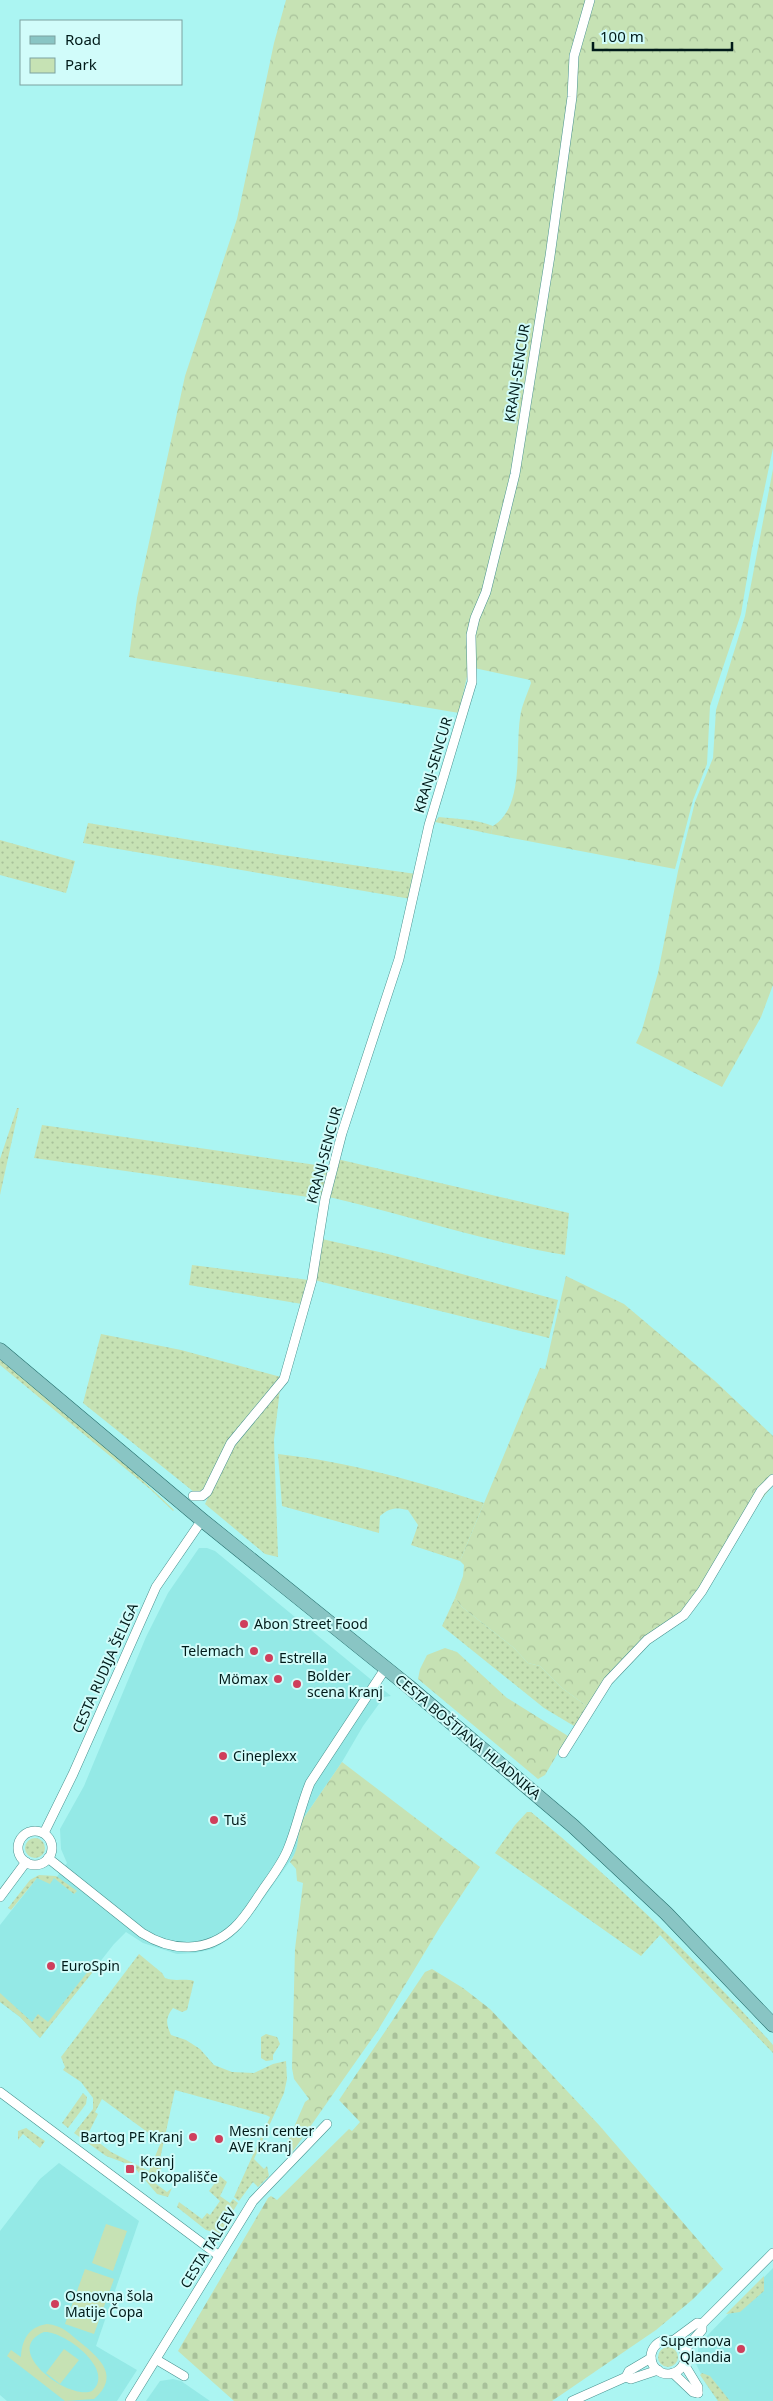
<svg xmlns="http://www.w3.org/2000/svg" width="773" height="2401" font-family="'Noto Sans',sans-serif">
	<defs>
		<pattern id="green-dots" width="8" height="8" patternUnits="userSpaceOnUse" patternTransform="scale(1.25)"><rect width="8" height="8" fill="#c6e2b4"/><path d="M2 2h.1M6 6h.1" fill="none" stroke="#a8c19a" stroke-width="1.8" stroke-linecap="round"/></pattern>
		<pattern id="forest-crowns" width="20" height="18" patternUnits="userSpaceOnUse" patternTransform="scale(1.25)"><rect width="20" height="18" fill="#c6e2b4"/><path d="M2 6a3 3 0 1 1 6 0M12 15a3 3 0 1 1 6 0" fill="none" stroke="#a8c19a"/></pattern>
		<pattern id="cemetery-stones" width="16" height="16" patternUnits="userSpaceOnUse" patternTransform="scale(1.25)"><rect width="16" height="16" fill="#c6e2b4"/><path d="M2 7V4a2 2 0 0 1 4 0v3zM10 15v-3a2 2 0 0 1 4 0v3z" fill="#a8c19a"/></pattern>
	</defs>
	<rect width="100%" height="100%" fill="#abf5f2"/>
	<g fill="#94e9e6">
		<path d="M199 1548H207L215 1551 391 1696 384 1697 363 1726 342 1762 303 1819 300 1826 297 1851 249 1919 231 1938 213 1949 195 1953 177 1954 143 1943 126 1932 114 1944 40 2038 20 2017 0 2002V1925L37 1878H56L67 1863 61 1849 60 1829 84 1786 146 1637 168 1593Z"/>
		<path d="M59 2163 139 2221 96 2346 137 2370 117 2401H7L0 2395V2231L40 2179Z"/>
		<path d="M773 2268V2401H718L706 2384 696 2364 699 2344Z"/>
		<path d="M173 2379 181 2381 210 2401H146L160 2381Z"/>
	</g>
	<g fill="url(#green-dots)" fill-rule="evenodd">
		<path d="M439 817C457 819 476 819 493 826L491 834 435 822Z"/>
		<path d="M88 823 276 854 416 874 411 899 83 843Z"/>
		<path d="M0 840 75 861 66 893 0 875Z"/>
		<path d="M17 1108H19L0 1195V1159Z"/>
		<path d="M42 1125 330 1167 322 1199 34 1158Z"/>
		<path d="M337 1159 569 1213 565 1255C485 1242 408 1215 329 1197Z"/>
		<path d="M322 1239 388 1254 558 1300 549 1338 314 1280Z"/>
		<path d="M192 1265 309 1280 302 1304 189 1285Z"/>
		<path d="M101 1334 181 1350 281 1377 244 1421 206 1489 202 1492H194L83 1403Z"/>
		<path d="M0 1358 100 1440 174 1510 173 1511 150 1489 0 1365Z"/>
		<path d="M280 1389 274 1440 278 1557 265 1554 205 1504 227 1455Z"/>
		<path d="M278 1454C350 1462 416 1481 484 1503L460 1561 411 1545 418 1525 408 1510C396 1507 389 1508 380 1516L379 1533 282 1506Z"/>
		<path d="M455 1598 462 1607 514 1648 528 1663 540 1666 562 1688 588 1707 574 1726 544 1708 442 1626Z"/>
		<path d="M527 1812H531C618 1883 699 1962 773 2045V2053L660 1935 641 1956 495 1853 515 1825Z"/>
		<circle cx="35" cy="1848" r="10"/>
		<path d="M39 1875 56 1876 77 1891 74 1894 54 1878 50 1884 37 1878 11 1910 8 1908 30 1880Z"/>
		<path d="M139 1954 162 1973 165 1978C175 1982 184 1978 194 1981L187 2010 182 2012 173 2008C165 2018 166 2024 171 2035L186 2040 200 2049 214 2065 232 2072 254 2073 273 2064 286 2061 287 2079 284 2093 254 2159 264 2169 267 2166 269 2176 258 2187 253 2182 239 2201 234 2197 270 2117 266 2115 175 2090 160 2159 165 2163 157 2175 159 2177 155 2183 167 2192 172 2188 168 2197 157 2194 133 2166 106 2156 74 2133 93 2109V2098L81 2082 63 2070 65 2067 61 2057ZM102 2099 161 2142 149 2171 111 2152 88 2134 98 2114 95 2112Z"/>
		<path d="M93 1965 96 1968 40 2038 20 2017 0 2002V1993L32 2022 38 2014 48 2022Z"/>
		<path d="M266 2034 277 2037 280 2044 273 2055V2060L266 2061 261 2058V2037Z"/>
		<path d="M83 2093 87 2097 86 2104 68 2128 62 2123Z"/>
		<path d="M26 2128 45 2141 40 2148 23 2134 18 2140V2131Z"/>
		<path d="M220 2176 227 2182 220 2196 230 2203 233 2199 238 2203 229 2218 231 2220 222 2234 206 2230 177 2207 179 2202 202 2219 207 2213 210 2215 220 2201 209 2191Z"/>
		<path d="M764 2276V2291L740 2312 726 2314Z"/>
		<circle cx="668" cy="2357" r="10"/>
		<path d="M702 2373 710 2376 730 2401H718L700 2375Z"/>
	</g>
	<g fill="url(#forest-crowns)">
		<path d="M286 0H773V448L752 548 741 614 710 706 707 764 693 800 675 869 491 834 493 826C526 806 514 746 521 712 523 703 528 692 531 683L530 680 474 668 468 672 459 713 129 657 137 598 185 376 237 219 274 43Z"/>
		<path d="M773 469V985L761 1017 722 1087 636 1043 642 1030 658 973 678 871 695 802 713 758 716 710 745 616Z"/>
		<path d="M566 1276 624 1304 715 1381 773 1436V1485L755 1508 705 1594 649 1641 588 1707 562 1688 540 1666 528 1663 514 1648 462 1607 455 1598 463 1576 464 1565 460 1561 540 1368 545 1369Z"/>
		<path d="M445 1648 457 1652 507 1698 568 1736 545 1775 538 1779 418 1679 420 1669 427 1655Z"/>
		<path d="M342 1762 480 1867 440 1927 378 2030 291 2154 284 2150 305 2102 309 2099 294 2079 292 2068 295 1949 303 1883 297 1881 296 1869 290 1862C302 1845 295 1835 303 1819Z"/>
	</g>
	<path fill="url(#cemetery-stones)" d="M432 1969 463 1988 490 2009 599 2125 723 2269 692 2300 656 2330 552 2401H234L178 2351 268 2198 271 2196 277 2200 349 2129 352 2131 360 2122 339 2100 425 1972Z"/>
	<g fill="#c6e2b4" fill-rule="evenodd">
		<path d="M106 2224 127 2231 113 2271 92 2263Z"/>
		<path d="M85 2269 114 2279 94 2334 65 2324Z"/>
		<path d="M47 2324C62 2325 70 2334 81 2343 101 2359 120 2377 94 2399L65 2401 7 2356 11 2350 21 2357C22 2340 28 2327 47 2324ZM44 2332C63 2330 117 2370 92 2391 69 2401 0 2350 44 2332Z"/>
		<path d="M64 2349 79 2360 60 2384 46 2373Z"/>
	</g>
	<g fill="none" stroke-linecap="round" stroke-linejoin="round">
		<g stroke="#48928f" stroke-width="10">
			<g id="street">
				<path d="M193 1496H202L207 1492 231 1443 284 1379 312 1280 325 1199 342 1133 399 959 429 825 472 682 471 635 475 618 486 592 515 474 550 256 572 97 574 56 590 0"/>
				<path d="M563 1753 608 1681 647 1640 684 1615 702 1591 761 1491 773 1479"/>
				<circle cx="35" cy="1848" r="17"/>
				<path d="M44 1833 73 1774 156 1587 202 1520"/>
				<path d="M48 1858 142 1933C172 1952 207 1953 234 1928 245 1918 253 1904 262 1891 271 1878 282 1864 288 1849 297 1827 301 1805 310 1783L385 1669"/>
				<path d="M0 1897 26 1862"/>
				<path d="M0 2092 218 2255"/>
				<circle cx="668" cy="2357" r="17"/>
				<path d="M674 2340 697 2323 702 2324 773 2253"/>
				<path d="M685 2354 687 2347 702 2330V2324"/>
				<path d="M157 2360 184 2376"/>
				<path d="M684 2364 698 2387V2393"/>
				<path d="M673 2373 693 2392 698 2393"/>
				<path d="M626 2377 629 2371 651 2358"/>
				<path d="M130 2401 253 2201 327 2124"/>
				<path d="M572 2401 626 2377 631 2379 658 2370"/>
			</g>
		</g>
		<g stroke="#26706e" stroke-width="15">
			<path id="primary" d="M0 1350 202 1520 408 1686 573 1826 666 1913 773 2025"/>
		</g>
		<use href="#street" stroke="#fff" stroke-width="9"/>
		<use href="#primary" stroke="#89c5c4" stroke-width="14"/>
	</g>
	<g fill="#cf3f5c" stroke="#d1fcfa" stroke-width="2">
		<circle cx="244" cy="1624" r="5"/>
		<circle cx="254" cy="1651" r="5"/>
		<circle cx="269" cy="1658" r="5"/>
		<circle cx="278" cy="1679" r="5"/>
		<circle cx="297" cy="1684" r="5"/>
		<circle cx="223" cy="1756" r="5"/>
		<circle cx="214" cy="1820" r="5"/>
		<circle cx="51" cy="1966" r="5"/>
		<circle cx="193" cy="2137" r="5"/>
		<circle cx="219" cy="2139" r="5"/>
		<rect x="125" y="2164" width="10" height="10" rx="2.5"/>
		<circle cx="55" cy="2304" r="5"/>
		<circle cx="741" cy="2349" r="5"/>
	</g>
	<g text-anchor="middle" stroke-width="4" stroke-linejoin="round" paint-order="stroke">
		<g font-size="14" fill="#001a19" stroke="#d1fcfa">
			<text transform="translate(517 373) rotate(-81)" y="5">KRANJ-SENCUR</text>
			<text transform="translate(433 765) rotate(-73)" y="5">KRANJ-SENCUR</text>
			<text transform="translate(324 1155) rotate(-75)" y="5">KRANJ-SENCUR</text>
			<text transform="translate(105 1668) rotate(-66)" y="5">CESTA RUDIJA ŠELIGA</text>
			<text transform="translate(468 1737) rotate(40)" y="5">CESTA BOŠTJANA HLADNIKA</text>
			<text transform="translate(208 2248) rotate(-58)" y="5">CESTA TALCEV</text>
		</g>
		<g font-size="14" fill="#001a19" stroke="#d1fcfa" text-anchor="start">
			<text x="254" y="1629">Abon Street Food</text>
			<text x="244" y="1656" text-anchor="end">Telemach</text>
			<text x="279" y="1663">Estrella</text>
			<text x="307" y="1681">Bolder<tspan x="307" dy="16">scena Kranj</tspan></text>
			<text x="268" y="1684" text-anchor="end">Mömax</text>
			<text x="233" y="1761">Cineplexx</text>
			<text x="224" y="1825">Tuš</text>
			<text x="61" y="1971">EuroSpin</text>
			<text x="229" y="2136">Mesni center<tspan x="229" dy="16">AVE Kranj</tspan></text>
			<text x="183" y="2142" text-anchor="end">Bartog PE Kranj</text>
			<text x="140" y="2166">Kranj<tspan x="140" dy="16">Pokopališče</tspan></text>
			<text x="65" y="2301">Osnovna šola<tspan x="65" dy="16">Matije Čopa</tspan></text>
			<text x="731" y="2346" text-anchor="end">Supernova<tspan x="731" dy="16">Qlandia</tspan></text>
		</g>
	</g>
	<rect x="20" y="20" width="162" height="65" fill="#d1fcfa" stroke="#7da2a0"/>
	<rect x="30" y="36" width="25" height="8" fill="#89c5c4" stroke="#7da2a0"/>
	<text x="65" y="45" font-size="15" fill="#001a19">Road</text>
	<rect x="30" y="58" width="25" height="15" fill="#c6e2b4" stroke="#7da2a0"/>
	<text x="65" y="70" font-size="15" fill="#001a19">Park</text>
	<path d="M593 42v8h139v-8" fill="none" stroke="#001a19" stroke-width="2.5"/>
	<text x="600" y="42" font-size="15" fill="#001a19" stroke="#d1fcfa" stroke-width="4" paint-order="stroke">100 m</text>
</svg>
